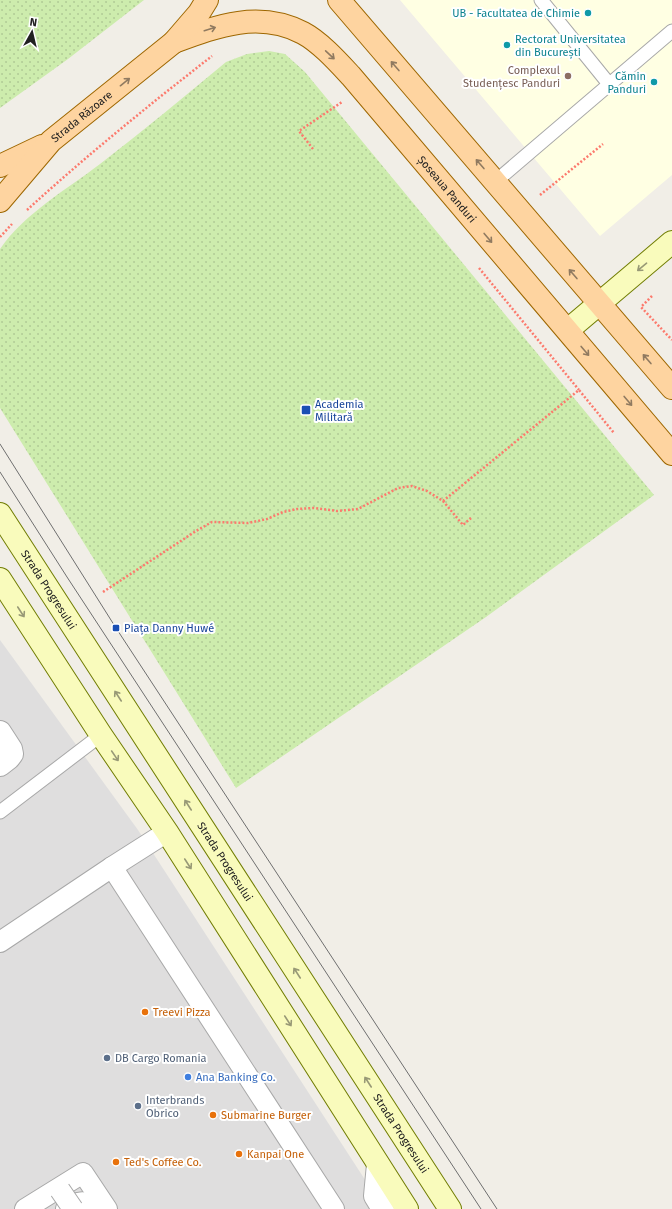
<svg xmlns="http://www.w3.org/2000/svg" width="672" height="1209" font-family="'Fira Sans',sans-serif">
	<defs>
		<pattern id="grass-dots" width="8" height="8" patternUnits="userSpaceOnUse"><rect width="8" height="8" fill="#cdecad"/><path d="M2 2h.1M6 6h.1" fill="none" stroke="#b0ca95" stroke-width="1.8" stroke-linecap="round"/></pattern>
	</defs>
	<rect width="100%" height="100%" fill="#f1eee7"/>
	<path fill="#dfdede" d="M0 640 138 830 384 1209H0Z"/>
	<path fill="#ffffe3" d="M400 0H672V175L600 236Z"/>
	<g fill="url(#grass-dots)">
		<path d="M0 0H144L68 59 0 108Z"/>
		<path d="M269 51 285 54 305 72 654 495 486 617 236 788 0 408V249C25 213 66 190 100 164 143 131 184 97 226 62L247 54Z"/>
	</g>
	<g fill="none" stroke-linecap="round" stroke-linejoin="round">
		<g stroke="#a8a8a8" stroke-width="15">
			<g id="service">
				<path d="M541 0 609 84"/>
				<path d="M495 182 672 31"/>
				<path d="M0 812 101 735"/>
			</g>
		</g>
		<g stroke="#a8a8a8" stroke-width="22">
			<g id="pedestrian">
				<path d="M112 867 334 1209"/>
				<path d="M0 942 112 867 167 832"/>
				<path d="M25 1209 83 1173 107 1209"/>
			</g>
		</g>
		<g stroke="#a8a8a8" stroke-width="24">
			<g id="minor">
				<path d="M0 732 11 749 12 754 9 758 0 765"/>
				<path d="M378 1164 375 1196 383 1209"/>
				<path d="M67 1209C76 1203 86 1200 94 1209"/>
			</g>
		</g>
		<g stroke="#717d03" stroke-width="24">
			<g id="secondary">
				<path d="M568 330 672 242"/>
				<path id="s1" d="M0 514 450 1209"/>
				<path d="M0 579 101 735 167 832 407 1209"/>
			</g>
		</g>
		<g stroke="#9e6700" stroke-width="24">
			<g id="primary">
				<path d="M339 0 672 388"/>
				<path id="s2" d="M174 42C217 26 259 10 303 33 320 42 338 62 351 76L672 454"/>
				<path d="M0 166 42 146"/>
				<path id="s3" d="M0 201 51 141 174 42 199 13 207 0"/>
			</g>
		</g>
		<g stroke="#fc7a6d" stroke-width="2.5" stroke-dasharray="2 2" stroke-linecap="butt">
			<path d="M313 149 299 131 342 102"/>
			<path d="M540 195 603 144"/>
			<path d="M27 210C86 156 149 105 212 56"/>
			<path d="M0 237 12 224"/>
			<path d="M479 268 579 390"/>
			<path d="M652 296 641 307 672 340"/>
			<path d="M443 501 463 525 471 518"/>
			<path d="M103 592 196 531 212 522 248 523 267 519 283 512 297 509 314 508 337 511 358 509 398 488 412 486 427 491 443 501 579 390 614 433"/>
		</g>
		<use href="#service" stroke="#fff" stroke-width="13"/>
		<use href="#pedestrian" stroke="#fff" stroke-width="20"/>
		<use href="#minor" stroke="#fff" stroke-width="22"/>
		<use href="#secondary" stroke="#f9fbbc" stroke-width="22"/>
		<use href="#primary" stroke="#fed4a0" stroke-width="22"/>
		<g stroke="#6f6f6f" stroke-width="1">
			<path d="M0 444 116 628 497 1209"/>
			<path d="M0 472 67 577 481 1209"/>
		</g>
		<g stroke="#a8a8a8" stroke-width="22" stroke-linecap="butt">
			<path id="pedestrian-bridge" d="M60 1190 73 1209"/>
		</g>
		<use href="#pedestrian-bridge" stroke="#fff" stroke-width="20"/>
	</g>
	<defs><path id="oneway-shaft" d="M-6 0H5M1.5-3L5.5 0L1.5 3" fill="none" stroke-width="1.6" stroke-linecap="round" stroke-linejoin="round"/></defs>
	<g stroke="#907a60">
		<use href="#oneway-shaft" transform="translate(210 29) rotate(-17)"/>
		<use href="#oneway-shaft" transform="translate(330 55) rotate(43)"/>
		<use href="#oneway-shaft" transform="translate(395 66) rotate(-131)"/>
		<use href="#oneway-shaft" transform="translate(125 82) rotate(-39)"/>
		<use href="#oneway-shaft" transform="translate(480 164) rotate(-131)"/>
		<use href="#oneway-shaft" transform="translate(488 238) rotate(50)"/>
		<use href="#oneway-shaft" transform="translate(573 274) rotate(-131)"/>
		<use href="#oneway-shaft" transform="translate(585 351) rotate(50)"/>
		<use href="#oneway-shaft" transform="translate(647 359) rotate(-131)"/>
		<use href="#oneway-shaft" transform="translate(628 401) rotate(50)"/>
	</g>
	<g stroke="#989976">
		<use href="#oneway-shaft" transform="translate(642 267) rotate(140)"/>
		<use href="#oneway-shaft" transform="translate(21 612) rotate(57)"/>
		<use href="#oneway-shaft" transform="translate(118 696) rotate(-123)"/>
		<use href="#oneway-shaft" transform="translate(115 756) rotate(56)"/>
		<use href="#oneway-shaft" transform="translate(188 805) rotate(-123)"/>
		<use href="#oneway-shaft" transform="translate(188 864) rotate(57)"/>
		<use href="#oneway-shaft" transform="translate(297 973) rotate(-123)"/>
		<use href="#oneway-shaft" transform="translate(288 1021) rotate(57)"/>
		<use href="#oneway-shaft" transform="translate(368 1082) rotate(-123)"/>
	</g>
	<g fill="#0f9aa8" stroke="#fff" stroke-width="1.5">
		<circle cx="588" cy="13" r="4"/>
		<circle cx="507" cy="45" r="4"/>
		<circle cx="654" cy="82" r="4"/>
	</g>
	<circle fill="#8d6e63" stroke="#fff" stroke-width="1.5" cx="568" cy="76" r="4"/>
	<g fill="#1a4fb4" stroke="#fff" stroke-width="1.5">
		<rect x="301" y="405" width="10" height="10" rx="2"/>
		<rect x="112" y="624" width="8" height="8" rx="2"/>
	</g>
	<g fill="#e8710a" stroke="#fff" stroke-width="1.5">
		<circle cx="145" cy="1012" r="4"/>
		<circle cx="213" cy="1115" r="4"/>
		<circle cx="239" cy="1154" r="4"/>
		<circle cx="116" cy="1162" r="4"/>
	</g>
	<g fill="#5c6f8a" stroke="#fff" stroke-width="1.5">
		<circle cx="107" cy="1058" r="4"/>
		<circle cx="138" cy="1106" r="4"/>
	</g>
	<circle fill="#3f7fe0" stroke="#fff" stroke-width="1.5" cx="188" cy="1077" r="4"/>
	<g text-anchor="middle" stroke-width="4" stroke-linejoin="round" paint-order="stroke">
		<g font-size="11" fill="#0d838f" stroke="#fff" text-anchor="end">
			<text x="580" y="17">UB - Facultatea de Chimie</text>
			<text x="515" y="43" text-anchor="start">Rectorat Universitatea<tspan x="515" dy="13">din București</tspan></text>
			<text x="646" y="80">Cămin<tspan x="646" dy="13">Panduri</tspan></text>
		</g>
		<g font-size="11" fill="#785e54" stroke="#fff" text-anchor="end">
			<text x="560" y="74">Complexul<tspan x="560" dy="13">Studențesc Panduri</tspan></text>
		</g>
		<g font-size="11" fill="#212121" stroke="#fff">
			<text dy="4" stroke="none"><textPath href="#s3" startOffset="118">Strada Răzoare</textPath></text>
			<text dy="4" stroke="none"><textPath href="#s2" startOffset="347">Șoseaua Panduri</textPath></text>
			<text dy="4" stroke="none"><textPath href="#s1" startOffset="90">Strada Progresului</textPath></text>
			<text dy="4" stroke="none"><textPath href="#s1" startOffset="414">Strada Progresului</textPath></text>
			<text dy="4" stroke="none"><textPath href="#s1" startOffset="738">Strada Progresului</textPath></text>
		</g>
		<g font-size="11" fill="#164399" stroke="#fff" text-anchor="start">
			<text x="315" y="408">Academia<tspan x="315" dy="13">Militară</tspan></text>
			<text x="124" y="632">Piața Danny Huwé</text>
		</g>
		<g font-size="11" fill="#c56008" stroke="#fff" text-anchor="start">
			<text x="153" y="1016">Treevi Pizza</text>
			<text x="221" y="1119">Submarine Burger</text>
			<text x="247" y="1158">Kanpai One</text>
			<text x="124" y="1166">Ted's Coffee Co.</text>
		</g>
		<g font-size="11" fill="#4e5e75" stroke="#fff" text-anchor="start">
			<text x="115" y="1062">DB Cargo Romania</text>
			<text x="146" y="1104">Interbrands<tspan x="146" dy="13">Obrico</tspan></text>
		</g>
		<g font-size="11" fill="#366cbe" stroke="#fff" text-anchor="start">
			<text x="196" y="1081">Ana Banking Co.</text>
		</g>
	</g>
	<g transform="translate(32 32) rotate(8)" stroke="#ffffff" stroke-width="3" paint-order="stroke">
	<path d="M0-3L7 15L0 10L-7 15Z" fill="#212121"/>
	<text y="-6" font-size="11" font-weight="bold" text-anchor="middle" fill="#212121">N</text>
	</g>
</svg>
